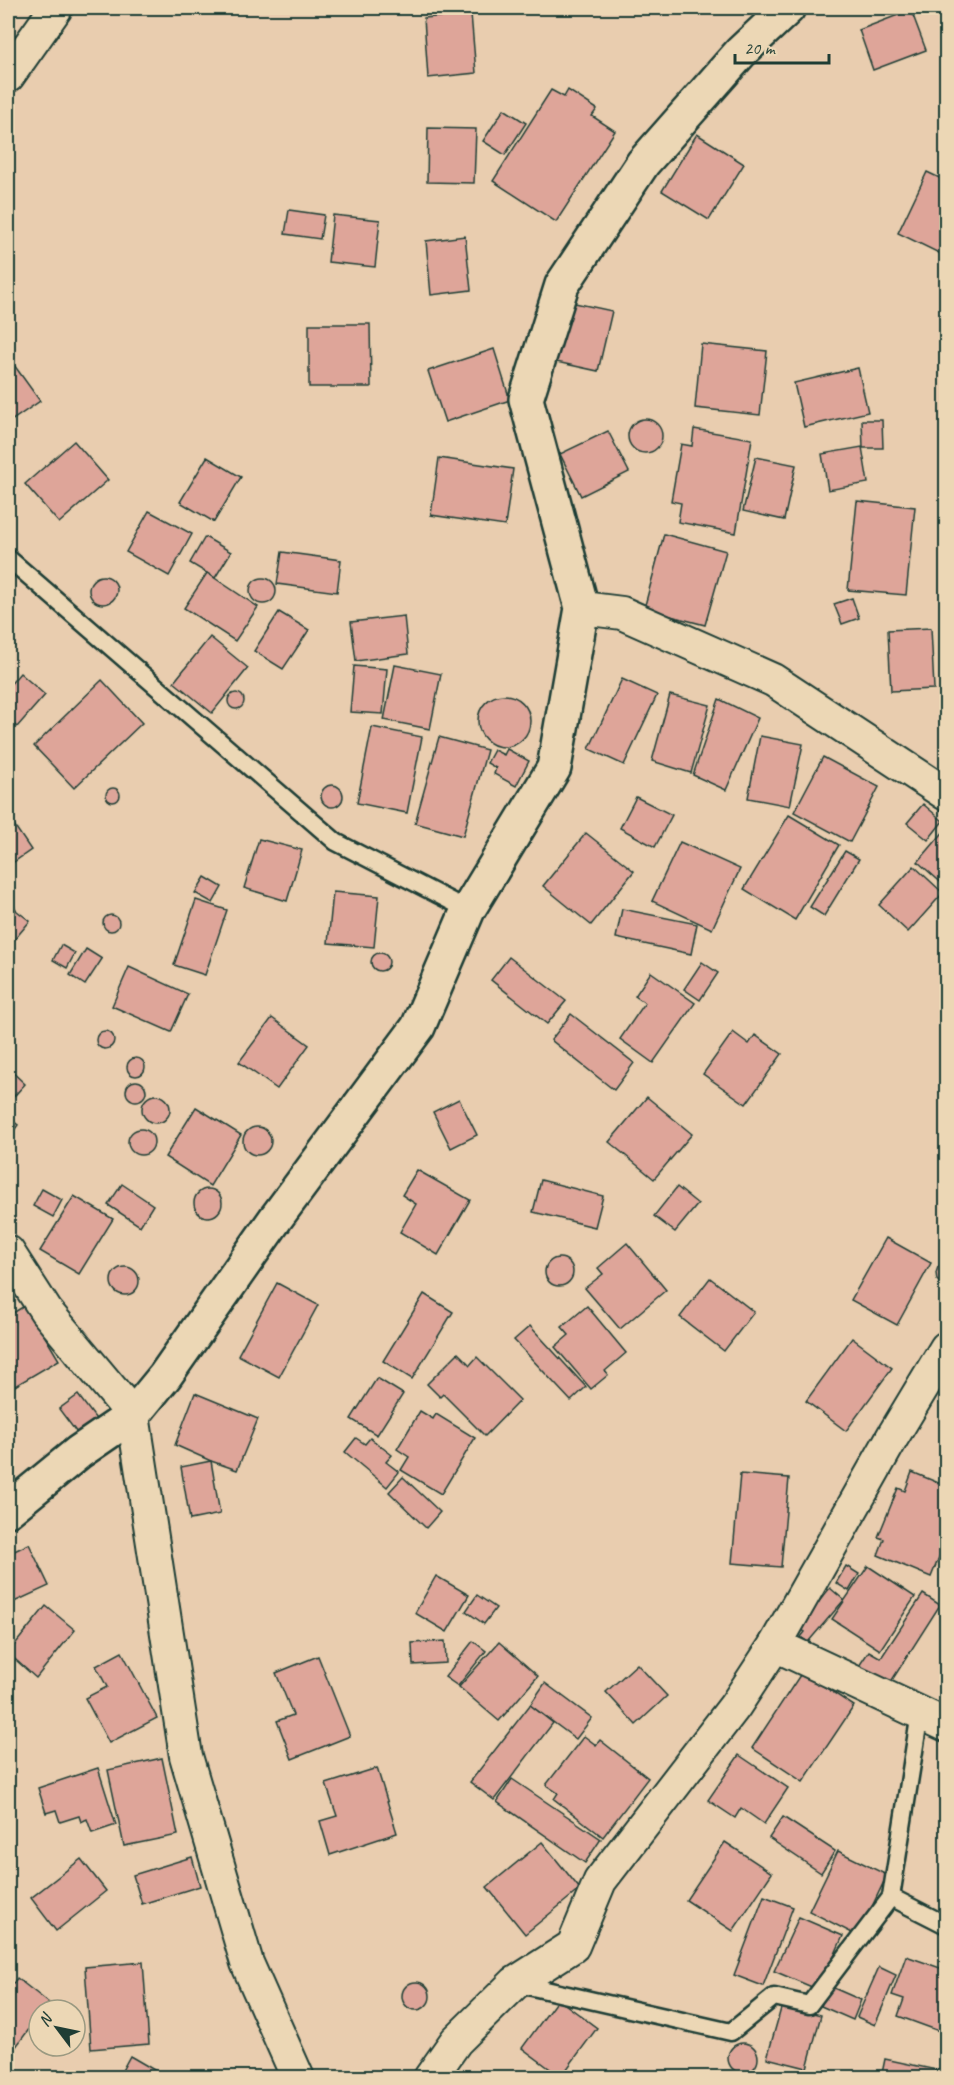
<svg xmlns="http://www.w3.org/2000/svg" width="954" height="2085" font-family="Caveat,sans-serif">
	<rect width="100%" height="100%" fill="#e9cdaf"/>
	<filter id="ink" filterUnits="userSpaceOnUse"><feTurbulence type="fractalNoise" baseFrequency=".0167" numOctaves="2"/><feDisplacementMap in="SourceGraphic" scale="12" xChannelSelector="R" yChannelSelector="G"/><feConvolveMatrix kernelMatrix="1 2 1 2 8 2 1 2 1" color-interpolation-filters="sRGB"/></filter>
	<g filter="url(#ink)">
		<g fill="#dea599" stroke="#1f3d34" stroke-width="1.5">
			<path d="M911 10 926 50 873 70 859 30Z"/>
			<path d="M471 14 476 73 428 78 424 18Z"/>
			<path d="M551 90 564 97 568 90 597 109 592 116 615 131 556 222 493 181Z"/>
			<path d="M504 109 526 123 505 155 483 141Z"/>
			<path d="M428 128 476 129 474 183 427 182Z"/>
			<path d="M697 134 744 164 709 220 662 191Z"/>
			<path d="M927 172 946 181V248L943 255 898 233Z"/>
			<path d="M289 210 324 215 320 239 285 234Z"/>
			<path d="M333 215 380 220 375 267 328 262Z"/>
			<path d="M465 236 471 290 431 295 426 241Z"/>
			<path d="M561 300 612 311 598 371 547 360Z"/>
			<path d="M309 324H370L371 387H309Z"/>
			<path d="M701 344 767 351 760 415 695 408Z"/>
			<path d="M494 349 510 400 445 422 428 371Z"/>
			<path d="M14 365 40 401 8 423V370Z"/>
			<path d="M858 368 868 412 804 427 794 383Z"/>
			<circle cx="645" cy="436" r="17"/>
			<path d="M862 420H882L883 448H863Z"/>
			<path d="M694 429 752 439 736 533 678 522 681 503 671 501 681 444 692 446Z"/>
			<path d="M608 431 629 472 581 496 560 454Z"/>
			<path d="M74 441 108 480 59 523 25 484Z"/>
			<path d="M862 447 868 483 828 490 822 454Z"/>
			<path d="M207 457 241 477 214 522 180 502Z"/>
			<path d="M756 457 796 465 784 520 743 511Z"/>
			<path d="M439 458 513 469 505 526 431 515Z"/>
			<path d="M857 501 915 507 906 595 848 590Z"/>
			<path d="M149 511 192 534 169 576 126 552Z"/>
			<path d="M664 534 726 551 705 625 644 609Z"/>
			<path d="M205 537 231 552 215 578 190 563Z"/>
			<path d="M282 552 341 560 337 592 277 584Z"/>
			<path d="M207 573 258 607 235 641 184 608Z"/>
			<circle cx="103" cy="590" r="14"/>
			<circle cx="263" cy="591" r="13"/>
			<path d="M852 598 859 618 842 624 834 604Z"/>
			<path d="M279 612 309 630 283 669 254 651Z"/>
			<path d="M404 616 408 654 356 661 351 622Z"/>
			<path d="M931 628 934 689 891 691 888 630Z"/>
			<path d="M210 637 248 668 212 713 174 682Z"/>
			<path d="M395 665 441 674 430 729 384 720Z"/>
			<path d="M354 666 387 669 383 714 350 712Z"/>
			<path d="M20 673 45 695 17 727 8 719V687Z"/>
			<path d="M622 679 657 695 624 765 589 749Z"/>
			<path d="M102 680 142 723 74 788 34 746Z"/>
			<circle cx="236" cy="701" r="8"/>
			<path d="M670 695 710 705 691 773 652 761Z"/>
			<circle cx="504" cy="721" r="26"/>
			<path d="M719 699 758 718 726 790 693 775Z"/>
			<path d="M372 727 422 737 407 813 357 803Z"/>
			<path d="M760 736 803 744 790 806 748 798Z"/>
			<path d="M439 737 487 750 463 836 415 823Z"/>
			<path d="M507 749 529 761 516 786 494 774 496 768 487 763 494 750 504 755Z"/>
			<path d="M823 757 879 787 850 842 794 812Z"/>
			<circle cx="332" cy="796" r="11"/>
			<circle cx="113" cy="795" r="7"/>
			<path d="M636 797 672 815 655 847 620 828Z"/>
			<path d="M923 804 943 821 928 840 907 823Z"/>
			<path d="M789 815 839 845 795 920 744 889Z"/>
			<path d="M8 816 31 850 8 866Z"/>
			<path d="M946 829V887L918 862Z"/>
			<path d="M586 833 634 871 591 925 543 886Z"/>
			<path d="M259 839 302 850 287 901 244 888Z"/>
			<path d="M680 842 740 869 712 929 652 901Z"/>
			<path d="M845 851 859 859 824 916 810 907Z"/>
			<path d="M914 866 943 893 908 932 879 905Z"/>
			<path d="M205 877 222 887 213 903 195 893Z"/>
			<path d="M333 892 379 896 374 947 328 943Z"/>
			<path d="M8 895 17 911 30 921 9 946 8 945Z"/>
			<path d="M196 900 227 910 205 975 174 965Z"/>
			<path d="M622 909 697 924 691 954 616 938Z"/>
			<circle cx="111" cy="923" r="8"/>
			<path d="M61 945 75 953 67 968 53 960Z"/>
			<path d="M86 949 102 959 85 985 70 975Z"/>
			<circle cx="380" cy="962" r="9"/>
			<path d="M509 957 566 1001 547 1024 491 980Z"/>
			<path d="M702 962 718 973 700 1000 684 989Z"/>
			<path d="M129 967 188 994 171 1032 112 1006Z"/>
			<path d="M651 972 695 1003 653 1063 620 1039 645 1003 635 996Z"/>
			<path d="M571 1014 634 1063 614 1090 551 1040Z"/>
			<path d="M272 1018 309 1045 277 1089 239 1062Z"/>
			<circle cx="105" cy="1040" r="9"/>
			<path d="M733 1032 749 1044 755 1035 782 1054 746 1104 703 1074Z"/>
			<circle cx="136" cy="1067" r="9"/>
			<path d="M8 1068 25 1084 8 1103Z"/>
			<circle cx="136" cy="1091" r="10"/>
			<circle cx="156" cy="1109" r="14"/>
			<path d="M647 1097 692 1134 654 1179 609 1142Z"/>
			<path d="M459 1099 477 1135 451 1148 433 1112Z"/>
			<path d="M196 1107 241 1135 210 1186 165 1157Z"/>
			<path d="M8 1117 18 1125 8 1139Z"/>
			<circle cx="257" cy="1141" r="14"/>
			<circle cx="141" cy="1142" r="13"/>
			<path d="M417 1170 470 1200 438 1255 400 1232 416 1204 402 1195Z"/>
			<path d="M541 1180 603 1196 595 1227 533 1212Z"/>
			<path d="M122 1184 153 1205 140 1226 108 1205Z"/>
			<path d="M677 1187 698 1204 675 1232 654 1216Z"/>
			<circle cx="208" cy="1203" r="14"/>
			<path d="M42 1189 62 1200 53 1217 33 1206Z"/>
			<path d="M74 1196 113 1219 79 1274 40 1251Z"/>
			<path d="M886 1238 931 1263 897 1325 851 1300Z"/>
			<path d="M627 1243 666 1290 620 1329 585 1288 603 1274 598 1268Z"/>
			<circle cx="559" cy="1272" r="14"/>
			<path d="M946 1261V1288L937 1280 936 1273 938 1267Z"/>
			<circle cx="125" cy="1281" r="14"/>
			<path d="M710 1278 754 1312 724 1351 680 1317Z"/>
			<path d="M277 1283 318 1305 279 1377 238 1355Z"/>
			<path d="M424 1294 453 1312 412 1379 383 1361Z"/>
			<path d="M26 1305 59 1360 15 1386 8 1373V1316Z"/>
			<path d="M587 1306 626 1353 605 1371 608 1375 591 1389 555 1347 569 1335 562 1327Z"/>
			<path d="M530 1326 586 1387 571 1401 514 1340Z"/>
			<path d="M852 1338 892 1368 846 1431 806 1401Z"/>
			<path d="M458 1353 470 1365 477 1357 520 1400 485 1436 443 1394 440 1397 427 1384Z"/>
			<path d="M377 1378 403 1394 377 1435 351 1419Z"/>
			<path d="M195 1393 258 1419 237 1470 211 1461 175 1445Z"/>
			<path d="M78 1395 96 1419 77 1433 59 1409Z"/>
			<path d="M420 1411 433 1419 436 1414 475 1438 441 1494 401 1470 409 1457 397 1449Z"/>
			<path d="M356 1438 365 1444 370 1438 392 1455 386 1462 399 1472 387 1487 345 1452Z"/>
			<path d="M211 1461 220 1514 190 1520 181 1467Z"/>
			<path d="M912 1472 946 1486V1540L931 1577 878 1555 884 1539 878 1537 898 1488 905 1491Z"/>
			<path d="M740 1474 789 1478 781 1567 732 1563Z"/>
			<path d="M403 1477 440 1512 426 1528 389 1492Z"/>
			<path d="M29 1544 49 1586 14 1602 8 1588V1554Z"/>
			<path d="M846 1566 859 1574 849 1591 836 1583Z"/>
			<path d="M868 1566 915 1597 880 1650 832 1619Z"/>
			<path d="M436 1576 469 1595 447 1632 415 1613Z"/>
			<path d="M830 1588 844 1600 808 1642 801 1637 805 1632 798 1627Z"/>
			<path d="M923 1594 940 1605 887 1688 857 1669 869 1651 881 1658Z"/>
			<path d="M477 1595 496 1608 484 1624 466 1611Z"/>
			<path d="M46 1606 75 1630 36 1678 8 1653Z"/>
			<path d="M445 1641 446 1663 413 1665 412 1643Z"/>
			<path d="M473 1641 486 1651 458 1686 445 1677Z"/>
			<path d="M499 1642 538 1676 499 1721 459 1687Z"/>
			<path d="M122 1652 157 1718 109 1743 85 1698 107 1687 96 1666Z"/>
			<path d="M318 1656 350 1736 292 1759 277 1721 293 1715 276 1673Z"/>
			<path d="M637 1664 667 1696 636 1725 606 1692Z"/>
			<path d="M802 1672 854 1706 803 1782 752 1748Z"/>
			<path d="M545 1683 592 1718 576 1739 530 1705Z"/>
			<path d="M530 1705 553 1723 494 1800 470 1782Z"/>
			<path d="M584 1736 596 1745 600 1740 648 1778 603 1837 554 1799 558 1793 546 1785Z"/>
			<path d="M739 1755 788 1788 764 1824 741 1808 735 1818 708 1800Z"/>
			<path d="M162 1758 178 1835 124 1846 108 1770Z"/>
			<path d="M98 1768 116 1825 92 1833 87 1819 81 1822 79 1816 60 1822 56 1810 46 1813 38 1788Z"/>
			<path d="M377 1768 397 1833 330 1855 320 1821 337 1816 326 1784Z"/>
			<path d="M512 1779 601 1839 585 1863 497 1802Z"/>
			<path d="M783 1817 835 1851 821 1873 769 1838Z"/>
			<path d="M542 1842 580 1889 525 1934 487 1887Z"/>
			<path d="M725 1842 772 1873 733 1931 686 1900Z"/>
			<path d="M838 1851 887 1875 858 1936 809 1911Z"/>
			<path d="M192 1857 200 1886 142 1904 133 1875Z"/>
			<path d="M81 1859 106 1891 56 1931 31 1898Z"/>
			<path d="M764 1896 793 1907 763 1986 734 1975Z"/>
			<path d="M799 1917 843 1936 819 1990 774 1971Z"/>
			<path d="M906 1956 946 1970V2010L939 2031 898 2016 904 1999 892 1995Z"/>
			<path d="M143 1962 149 2044 91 2049 85 1967Z"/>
			<path d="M879 1967 896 1975 875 2025 857 2017Z"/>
			<path d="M17 1978 49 2003 43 2010H39V2016L15 2048 8 2042V1991Z"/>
			<circle cx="416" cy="1996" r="14"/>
			<path d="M829 1986 861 2000 853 2020 821 2006Z"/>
			<path d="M558 1999 597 2028 561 2077 522 2048Z"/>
			<path d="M782 2005 821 2015 807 2068 767 2058Z"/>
			<path d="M945 2021H946V2043L940 2041Z"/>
			<circle cx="743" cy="2058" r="15"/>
			<path d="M130 2056 168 2078H118Z"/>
			<path d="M885 2059 946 2072V2078H881Z"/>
		</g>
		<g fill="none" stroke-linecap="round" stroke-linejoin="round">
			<g stroke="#1f3d34" stroke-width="21">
				<g id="lane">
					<path d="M8 558 336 842 468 910"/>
					<path d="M891 1897 946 1925"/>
					<path d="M515 1983 731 2032 774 1997 809 2005 891 1897 920 1713"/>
				</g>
			</g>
			<g stroke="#1f3d34" stroke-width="36">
				<g id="street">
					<path d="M8 76 56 8"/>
					<path d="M582 608 622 613 773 680 946 794"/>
					<path d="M8 1252 46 1311 133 1415 186 1756 247 1963 298 2078"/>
					<path d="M775 1645 946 1725"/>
					<path d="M430 2078 456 2041 515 1983 573 1946 600 1881 735 1706 775 1645 893 1436 946 1348"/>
				</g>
			</g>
			<g stroke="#1f3d34" stroke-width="38">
				<path id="secondary" d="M8 1510 79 1452 133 1415 165 1376 276 1218 418 1027 468 910 554 768 582 608 526 399 562 285 643 163 741 52 788 8"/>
			</g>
			<use href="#lane" stroke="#ecd7b5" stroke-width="16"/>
			<use href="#street" stroke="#ecd7b5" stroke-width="32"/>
			<use href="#secondary" stroke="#ecd7b5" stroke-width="33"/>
		</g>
	</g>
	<rect width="954" height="2085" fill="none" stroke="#ecd7b5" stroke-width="30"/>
	<rect x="15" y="15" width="924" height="2055" fill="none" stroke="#1f3d34" stroke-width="2" filter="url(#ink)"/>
	<g transform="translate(57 2028) rotate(302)"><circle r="28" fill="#ecd7b5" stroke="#9a9981" stroke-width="1.5"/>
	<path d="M0-4.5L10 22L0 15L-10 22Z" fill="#1f3d34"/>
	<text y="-9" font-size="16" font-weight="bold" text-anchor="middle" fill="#1f3d34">N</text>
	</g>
	<path d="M735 54v9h94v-9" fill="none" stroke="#1f3d34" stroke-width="3"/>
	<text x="744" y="54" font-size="18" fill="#1f3d34" stroke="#ecd7b5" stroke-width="4.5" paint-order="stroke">20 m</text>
</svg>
